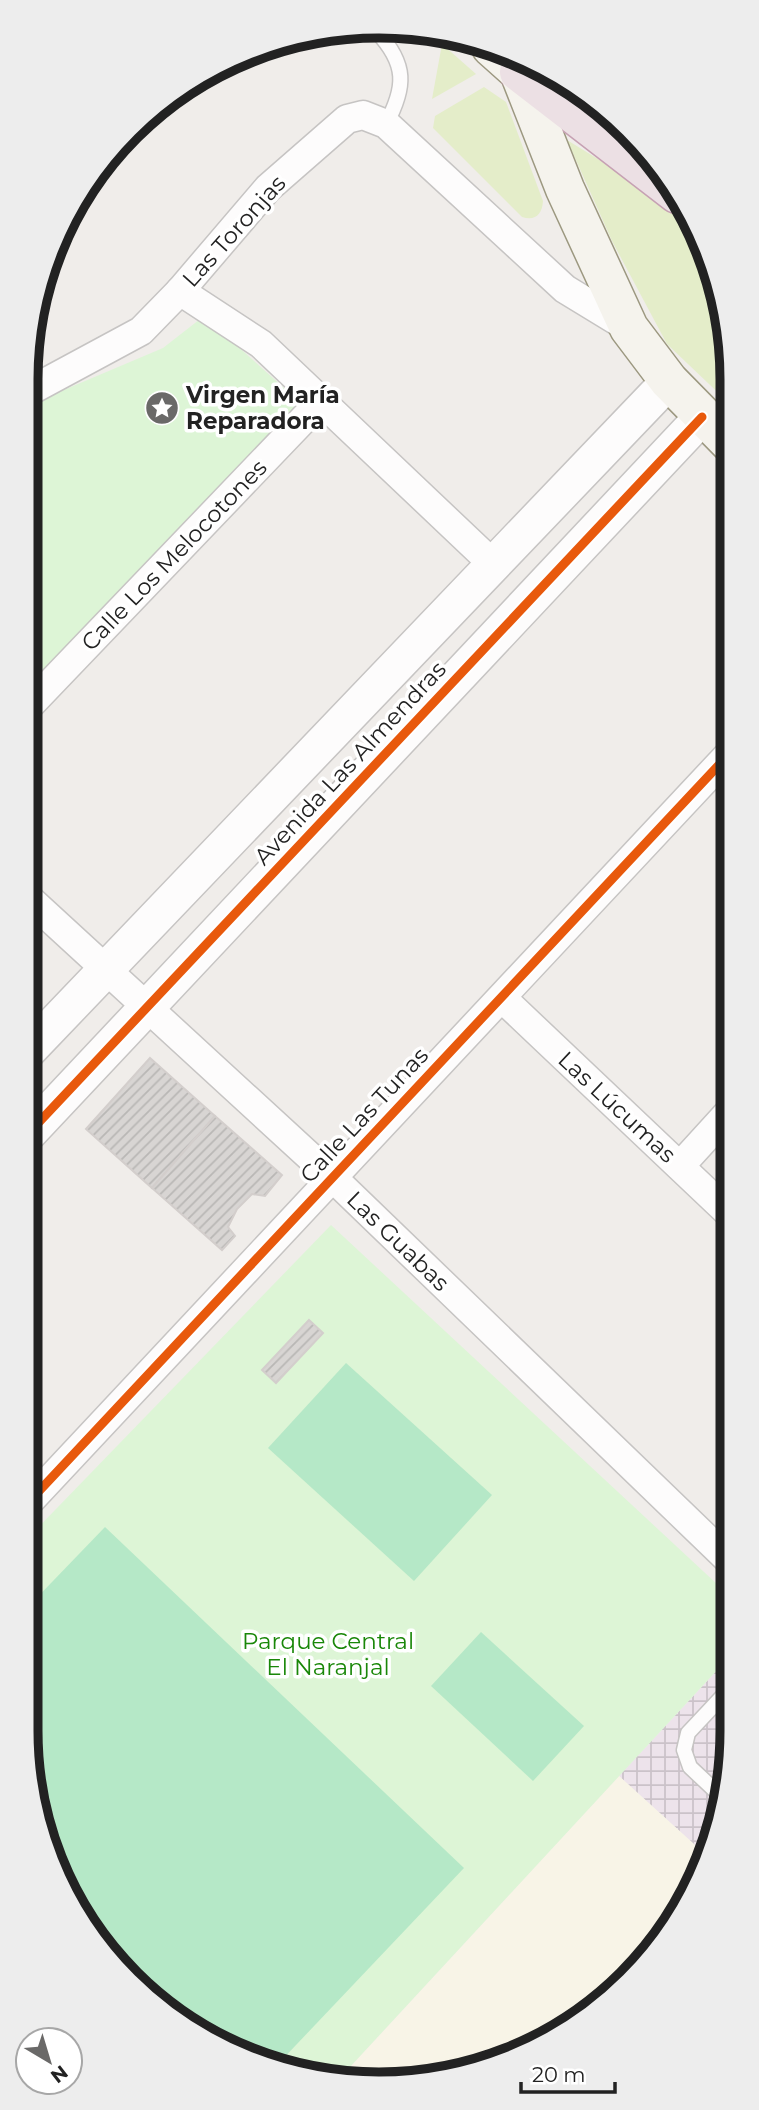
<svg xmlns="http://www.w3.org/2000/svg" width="759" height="2110" font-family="Montserrat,sans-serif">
	<defs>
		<pattern id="industrial-grid" width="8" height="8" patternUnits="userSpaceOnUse" patternTransform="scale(1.75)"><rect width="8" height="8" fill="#ede3eb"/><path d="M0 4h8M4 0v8" fill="none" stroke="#cbc2c9"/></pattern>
		<pattern id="building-hatch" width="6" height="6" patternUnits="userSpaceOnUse" patternTransform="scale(1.75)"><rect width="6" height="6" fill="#d8d5d3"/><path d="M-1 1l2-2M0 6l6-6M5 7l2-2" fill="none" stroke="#b9b7b5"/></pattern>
	</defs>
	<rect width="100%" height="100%" fill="#f0edea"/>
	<path fill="url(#industrial-grid)" d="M733 1653V1731L721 1822 706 1855 619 1776Z"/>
	<path fill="#f8f4e7" d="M619 1776 706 1855 673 1927 576 2024 471 2072 337 2081Z"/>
	<g fill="#e4edc9">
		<path d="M442 44 476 74 432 99Z"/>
		<path d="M484 87 506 102 543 201C542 215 535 221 522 217L433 128 435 116Z"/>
		<path d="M567 140 692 217 696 224 730 333V404L667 344 612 241Z"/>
	</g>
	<g fill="#ddf5d6">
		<path d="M204 316 303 405 26 692V406L163 348Z"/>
		<path d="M331 1225 732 1598 733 1653 337 2081H334L223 2047 114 1964 53 1865 26 1730V1540Z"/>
	</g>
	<g fill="#b5e8c7">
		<path d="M346 1363 492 1495 414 1581 268 1448Z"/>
		<path d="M105 1527 464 1868 278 2064 223 2047 114 1964 53 1865 26 1730V1609Z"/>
		<path d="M481 1632 584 1726 533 1781 431 1686Z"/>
	</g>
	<g fill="url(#building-hatch)" stroke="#d3cecc" stroke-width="2">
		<path d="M150 1058 215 1116 152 1188 86 1129Z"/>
		<path d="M215 1116 282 1175 265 1196 252 1194 237 1209 228 1227 235 1236 222 1250 152 1188Z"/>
		<path d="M309 1320 323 1333 276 1383 262 1370Z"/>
		<path d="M26 1438 40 1451 26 1466Z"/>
	</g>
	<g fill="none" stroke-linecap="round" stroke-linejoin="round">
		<g stroke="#c6c4c3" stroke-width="17">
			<g id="service">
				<path d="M377 32C407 64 406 87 386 124"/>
				<path d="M724 1799 690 1767 684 1750 688 1733 733 1685"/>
			</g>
		</g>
		<g stroke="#c6c4c3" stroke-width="31">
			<g id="minor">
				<path d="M180 291 261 344 493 564"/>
				<path d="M26 393 141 331 180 291 268 188 347 119 363 115 386 124 565 289 629 328"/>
				<path d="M26 709 321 401"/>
				<path d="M26 896 332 1177 732 1563"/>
				<path d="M502 998 732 1216"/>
				<path d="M680 1166 731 1110"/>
				<path d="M26 1505 731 752"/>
			</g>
		</g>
		<g stroke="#c6c4c3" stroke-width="38">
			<g id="tertiary">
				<path d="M26 1053 669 381"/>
				<path d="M26 1136 702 417"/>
			</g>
		</g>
		<g stroke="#9c9880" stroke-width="41">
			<path id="secondary" d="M491 47 519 72 565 189 629 328 669 381 730 443"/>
		</g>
		<g stroke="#c6a1b3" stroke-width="41">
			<path id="motorway" d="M519 72 677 194"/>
		</g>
		<use href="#service" stroke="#fdfcfc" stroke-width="14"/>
		<use href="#minor" stroke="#fdfcfc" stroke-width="28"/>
		<use href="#tertiary" stroke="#fdfcfc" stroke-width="35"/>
		<use href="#secondary" stroke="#f5f3ed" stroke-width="38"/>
		<use href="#motorway" stroke="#ece0e4" stroke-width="38"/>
		<g stroke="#fff" stroke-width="13">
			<g id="cycleway">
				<path d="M26 1136 702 417"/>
				<path d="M26 1505 731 752"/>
			</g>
		</g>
		<use href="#cycleway" stroke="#e8590c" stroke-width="9"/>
	</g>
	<defs>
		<g id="sight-disc" transform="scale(1.75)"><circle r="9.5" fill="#6a6968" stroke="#fff"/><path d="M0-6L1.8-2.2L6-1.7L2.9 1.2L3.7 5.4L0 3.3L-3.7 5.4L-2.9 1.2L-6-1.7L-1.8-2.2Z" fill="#fff"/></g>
	</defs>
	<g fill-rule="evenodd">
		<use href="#sight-disc" x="162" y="408"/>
	</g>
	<g text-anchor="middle" stroke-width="7" stroke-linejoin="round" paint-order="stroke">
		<g font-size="23" fill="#222" stroke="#fff">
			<text transform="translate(234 231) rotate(-48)" y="8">Las Toronjas</text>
			<text transform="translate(174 555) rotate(-46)" y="8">Calle Los Melocotones</text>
			<text transform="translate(350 763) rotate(-47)" y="8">Avenida Las Almendras</text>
			<text transform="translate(617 1107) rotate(43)" y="8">Las Lúcumas</text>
			<text transform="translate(364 1115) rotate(-47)" y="8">Calle Las Tunas</text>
			<text transform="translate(398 1241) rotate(44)" y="8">Las Guabas</text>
		</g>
		<g font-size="23" font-weight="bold" fill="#222" stroke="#fff" text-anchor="start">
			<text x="186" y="403">Virgen María<tspan x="186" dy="26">Reparadora</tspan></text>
		</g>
		<g font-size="23" fill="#198708" stroke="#fff">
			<text x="328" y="1649">Parque Central<tspan x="328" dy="26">El Naranjal</tspan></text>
		</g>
	</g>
	<path d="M0 0H759V2110H0ZM379 38H379A341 341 0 0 1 720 379V1731A341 341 0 0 1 379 2072H379A341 341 0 0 1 38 1731V379A341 341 0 0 1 379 38Z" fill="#ededed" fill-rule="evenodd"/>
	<path fill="none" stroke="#222" stroke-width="9" d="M379 38H379A341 341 0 0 1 720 379V1731A341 341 0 0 1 379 2072H379A341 341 0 0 1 38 1731V379A341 341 0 0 1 379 38Z"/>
	<g transform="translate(49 2061) rotate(142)"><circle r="33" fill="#ffffff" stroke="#a7a7a7" stroke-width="2"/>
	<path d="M0-5L12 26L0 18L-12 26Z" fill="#6a6968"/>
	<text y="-10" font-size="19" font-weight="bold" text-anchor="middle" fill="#222222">N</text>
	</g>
	<path d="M521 2082v10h94v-10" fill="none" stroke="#222222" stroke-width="3.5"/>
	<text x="532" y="2082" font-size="21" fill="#222222" stroke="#ffffff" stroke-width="5" paint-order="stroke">20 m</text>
</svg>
